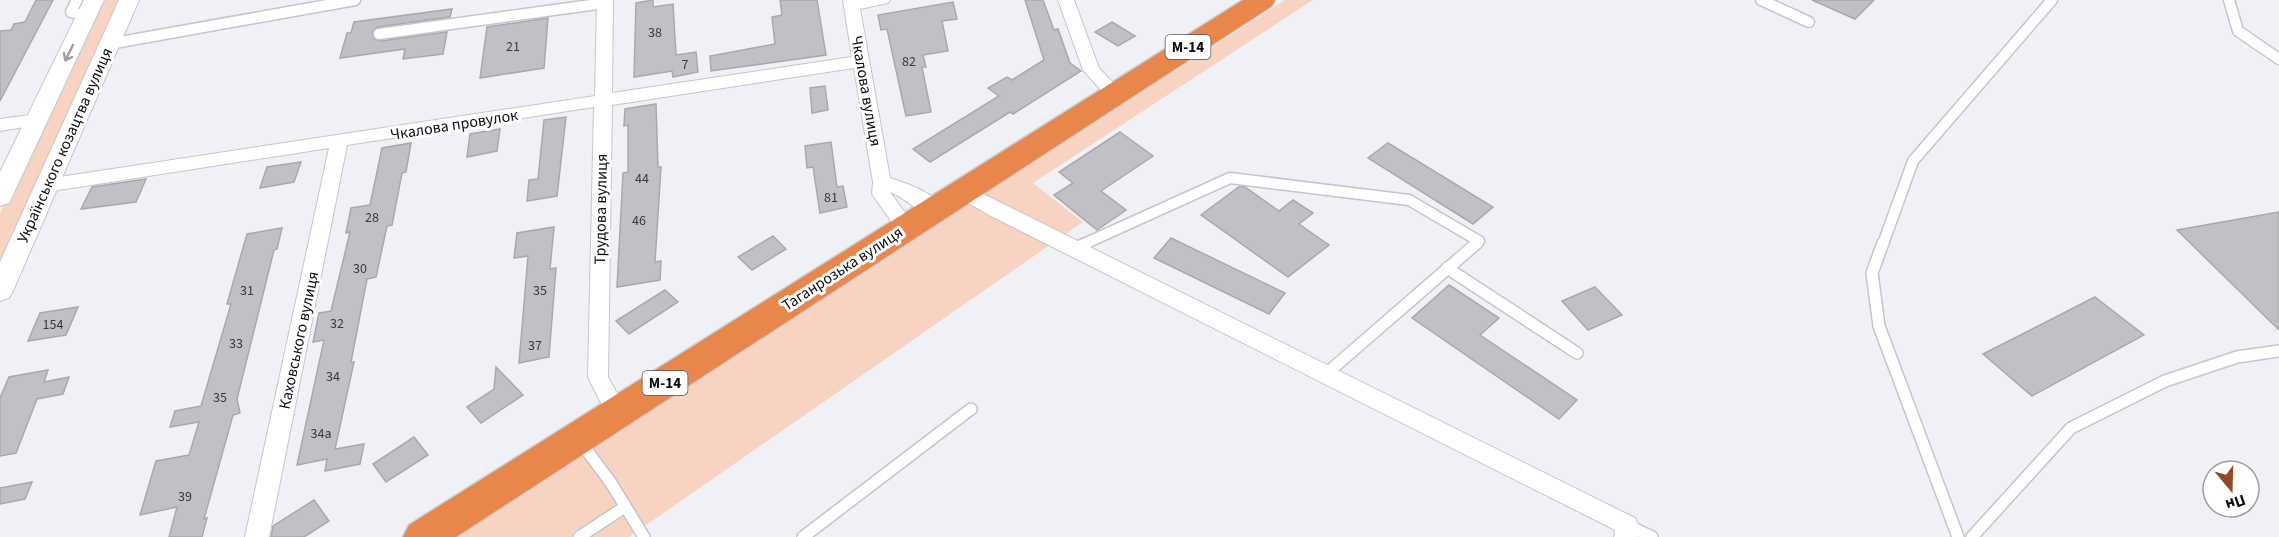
<svg xmlns="http://www.w3.org/2000/svg" width="2279" height="537" font-family="'Source Sans 3',sans-serif">
	<rect width="100%" height="100%" fill="#f0f1f6"/>
	<g fill="#f9d3c1">
		<path d="M100 0H122L0 266V213Z"/>
		<path d="M1285 0H1313L1033 183 1083 222 629 537H454Z"/>
	</g>
	<g fill="#c0c1c6" stroke="#a7a9ad" stroke-width="1.5">
		<path d="M36 0H53L0 101V31L11 30 14 24 25 22Z"/>
		<path d="M653 0V7L673 4 676 55 696 52 698 72 673 77 672 71 634 77 636 3Z"/>
		<path d="M780 0H817L826 55 711 71 710 56 775 44 772 17 782 15Z"/>
		<path d="M1025 0H1043L1054 30 1058 29 1070 63 1081 71 1013 114 1010 112 930 162 913 149 999 96 988 88 1007 77 1012 80 1044 60Z"/>
		<path d="M1812 0H1874L1855 19Z"/>
		<path d="M953 2 957 19 942 21 948 51 923 55 926 67H922L931 112 906 116 887 29 881 30 878 15Z"/>
		<path d="M452 9 450 17 378 27 372 32 374 39 380 41 447 32 443 54 403 59 405 49 340 58 347 33H351L354 22Z"/>
		<path d="M548 18 544 68 480 78 487 27Z"/>
		<path d="M1112 22 1135 36 1118 46 1095 32Z"/>
		<path d="M825 86 828 110 812 113 810 88Z"/>
		<path d="M656 104 658 167H661L655 262 661 261 660 280 617 287 623 173 628 172V125L624 126 625 109Z"/>
		<path d="M566 117 557 196 527 201 529 180 538 179 544 120Z"/>
		<path d="M500 129 497 151 467 157 470 134Z"/>
		<path d="M1120 132 1153 156 1101 191 1126 210 1097 230 1054 195 1073 183 1059 172Z"/>
		<path d="M831 142 837 187 843 186 847 207 820 213 813 167 807 168 805 146Z"/>
		<path d="M411 143 406 172 402 173 392 225 387 226 376 277 367 279 351 362H354L335 449 364 444 360 464 325 471 327 459 297 465 324 340 313 342 319 313 331 311 350 232 346 233 351 208 370 205 382 148Z"/>
		<path d="M1388 143 1493 207 1473 224 1368 158Z"/>
		<path d="M301 162 294 182 260 188 267 167Z"/>
		<path d="M146 179 136 202 81 209 92 187Z"/>
		<path d="M1240 186 1245 187 1279 211 1293 200 1313 213 1299 224 1329 245 1288 277 1201 215Z"/>
		<path d="M2279 212V330L2177 230Z"/>
		<path d="M554 227 550 269 556 268 549 357 519 363 528 256 514 258 517 233Z"/>
		<path d="M282 228 277 249 274 250 237 399 240 413 233 415 204 519 207 518 202 537H169L177 507 140 515 156 461 189 455 199 422 170 427 175 411 201 406 231 304H227L247 234Z"/>
		<path d="M773 236 786 249 752 270 738 257Z"/>
		<path d="M1171 238 1285 293 1269 314 1154 258Z"/>
		<path d="M1449 285 1499 318 1480 335 1577 400 1559 419 1412 318Z"/>
		<path d="M1595 287 1622 315 1588 330 1562 301Z"/>
		<path d="M665 290 678 302 629 334 616 321Z"/>
		<path d="M2095 297 2144 335 2032 396 1983 354Z"/>
		<path d="M78 307 66 335 28 341 40 313Z"/>
		<path d="M496 367 523 395 481 423 467 407 494 389Z"/>
		<path d="M48 370 44 382 69 377 63 394 37 399 16 453 0 456V398L9 377Z"/>
		<path d="M414 437 428 455 386 482 373 464Z"/>
		<path d="M32 482 25 499 0 504V488Z"/>
		<path d="M314 500 329 521 304 537H271L273 526Z"/>
	</g>
	<g fill="none" stroke-linecap="round" stroke-linejoin="round">
		<g stroke="#c4c6cb" stroke-width="13">
			<g id="service-far1">
				<path d="M77 0 71 12 87 16"/>
				<path d="M1761 0 1809 22"/>
				<path d="M2229 0 2238 31 2279 59"/>
				<path d="M379 34 605 3"/>
				<path d="M109 44 355 0"/>
				<path d="M1084 244 1230 178 1409 200 1479 241 1475 244"/>
				<path d="M1883 244 1913 161 2052 0"/>
			</g>
		</g>
		<g stroke="#c4c6cb" stroke-width="14">
			<g id="service">
				<path d="M1883 243 1872 273 1879 326 1958 537"/>
				<path d="M1075 248 1087 243"/>
				<path d="M1447 268 1577 353"/>
				<path d="M1326 374 1477 243"/>
				<path d="M579 440 611 483 644 537"/>
				<path d="M1627 525 1652 537"/>
				<path d="M579 537 625 507"/>
				<path d="M803 537 971 409"/>
				<path d="M1972 537 2071 428 2165 381 2237 357 2279 351"/>
			</g>
		</g>
		<g stroke="#c4c6cb" stroke-width="2">
			<g id="minor">
				<path d="M597 0H613L612 93 852 57 843 0H890L888 3 860 9 890 178C908 184 934 192 943 209L941 214C924 219 906 198 890 192L915 227 913 232H899L872 194 873 182 854 68 612 105 608 377 628 413 625 419 617 422 609 419 588 377 594 107 347 145 269 537H245L329 148 46 192 40 190 37 185 40 180 595 96Z"/>
				<path d="M1058 0H1074L1099 68 1120 90 1123 94 1120 98H1108L1083 70Z"/>
				<path d="M37 114 46 120 43 124 0 131V119Z"/>
				<path d="M963 184 1635 518 1638 525V537H1614L1615 530 991 216 956 196 954 191 956 186Z"/>
			</g>
		</g>
		<g stroke="#c4c6cb" stroke-width="2">
			<g id="tertiary">
				<path d="M84 0H104L12 197 9 203 0 206V172Z"/>
				<path d="M119 0H139L13 291 9 298 0 301V262Z"/>
			</g>
		</g>
		<g stroke="#cecfcf" stroke-width="3">
			<path id="trunk" d="M1243 0H1275L1272 6 456 537H403L409 525Z"/>
		</g>
		<use href="#service-far1" stroke="#fff" stroke-width="10"/>
		<use href="#service" stroke="#fff" stroke-width="11"/>
		<use href="#minor" fill="#fff" fill-rule="evenodd"/>
		<use href="#tertiary" fill="#fff" fill-rule="evenodd"/>
		<use href="#trunk" fill="#e8864c" fill-rule="evenodd"/>
	</g>
	<defs><path id="oneway-shaft" d="M-6 0H5M1.5-3L5.5 0L1.5 3" fill="none" stroke-width="1.6" stroke-linecap="round" stroke-linejoin="round" transform="scale(1.5)"/></defs>
	<use stroke="#9e9e9f" href="#oneway-shaft" transform="translate(69 53) rotate(116)"/>
	<g text-anchor="middle" stroke-width="6" stroke-linejoin="round" paint-order="stroke">
		<g font-size="14" fill="#393a3c">
			<text x="655" y="37">38</text>
			<text x="513" y="51">21</text>
			<text x="909" y="66">82</text>
			<text x="685" y="69">7</text>
			<text x="642" y="183">44</text>
			<text x="831" y="202">81</text>
			<text x="372" y="222">28</text>
			<text x="639" y="225">46</text>
			<text x="360" y="273">30</text>
			<text x="247" y="295">31</text>
			<text x="540" y="295">35</text>
			<text x="337" y="328">32</text>
			<text x="53" y="329">154</text>
			<text x="236" y="348">33</text>
			<text x="535" y="350">37</text>
			<text x="333" y="381">34</text>
			<text x="220" y="402">35</text>
			<text x="321" y="438">34а</text>
			<text x="185" y="501">39</text>
		</g>
		<g fill="#fff" stroke="#555656" stroke-width="1.5">
			<rect x="1165.5" y="35" width="45" height="24" rx="4.5"/>
			<rect x="642.5" y="371" width="45" height="24" rx="4.5"/>
		</g>
		<g font-size="15" font-weight="bold" fill="#0c0d0e">
			<text x="1188" y="52">М-14</text>
			<text x="665" y="388">М-14</text>
		</g>
		<g font-size="16" fill="#0c0d0e" stroke="#fff">
			<text transform="translate(867 91) rotate(80)" y="6">Чкалова вулиця</text>
			<text transform="translate(454 124) rotate(-9)" y="6">Чкалова провулок</text>
			<text transform="translate(64 145) rotate(-66)" y="6">Українського козацтва вулиця</text>
			<text transform="translate(600 209) rotate(-89)" y="6">Трудова вулиця</text>
			<text transform="translate(842 268) rotate(-33)" y="6">Таганрозька вулиця</text>
			<text transform="translate(298 340) rotate(-78)" y="6">Каховського вулиця</text>
		</g>
	</g>
	<g transform="translate(2231 489) rotate(161)"><circle r="28" fill="#ffffff" stroke="#9e9e9f" stroke-width="1.5"/>
	<path d="M0-4.5L10 22L0 15L-10 22Z" fill="#914a25"/>
	<text y="-9" font-size="16" font-weight="bold" text-anchor="middle" fill="#0c0d0e">Пн</text>
	</g>
</svg>
